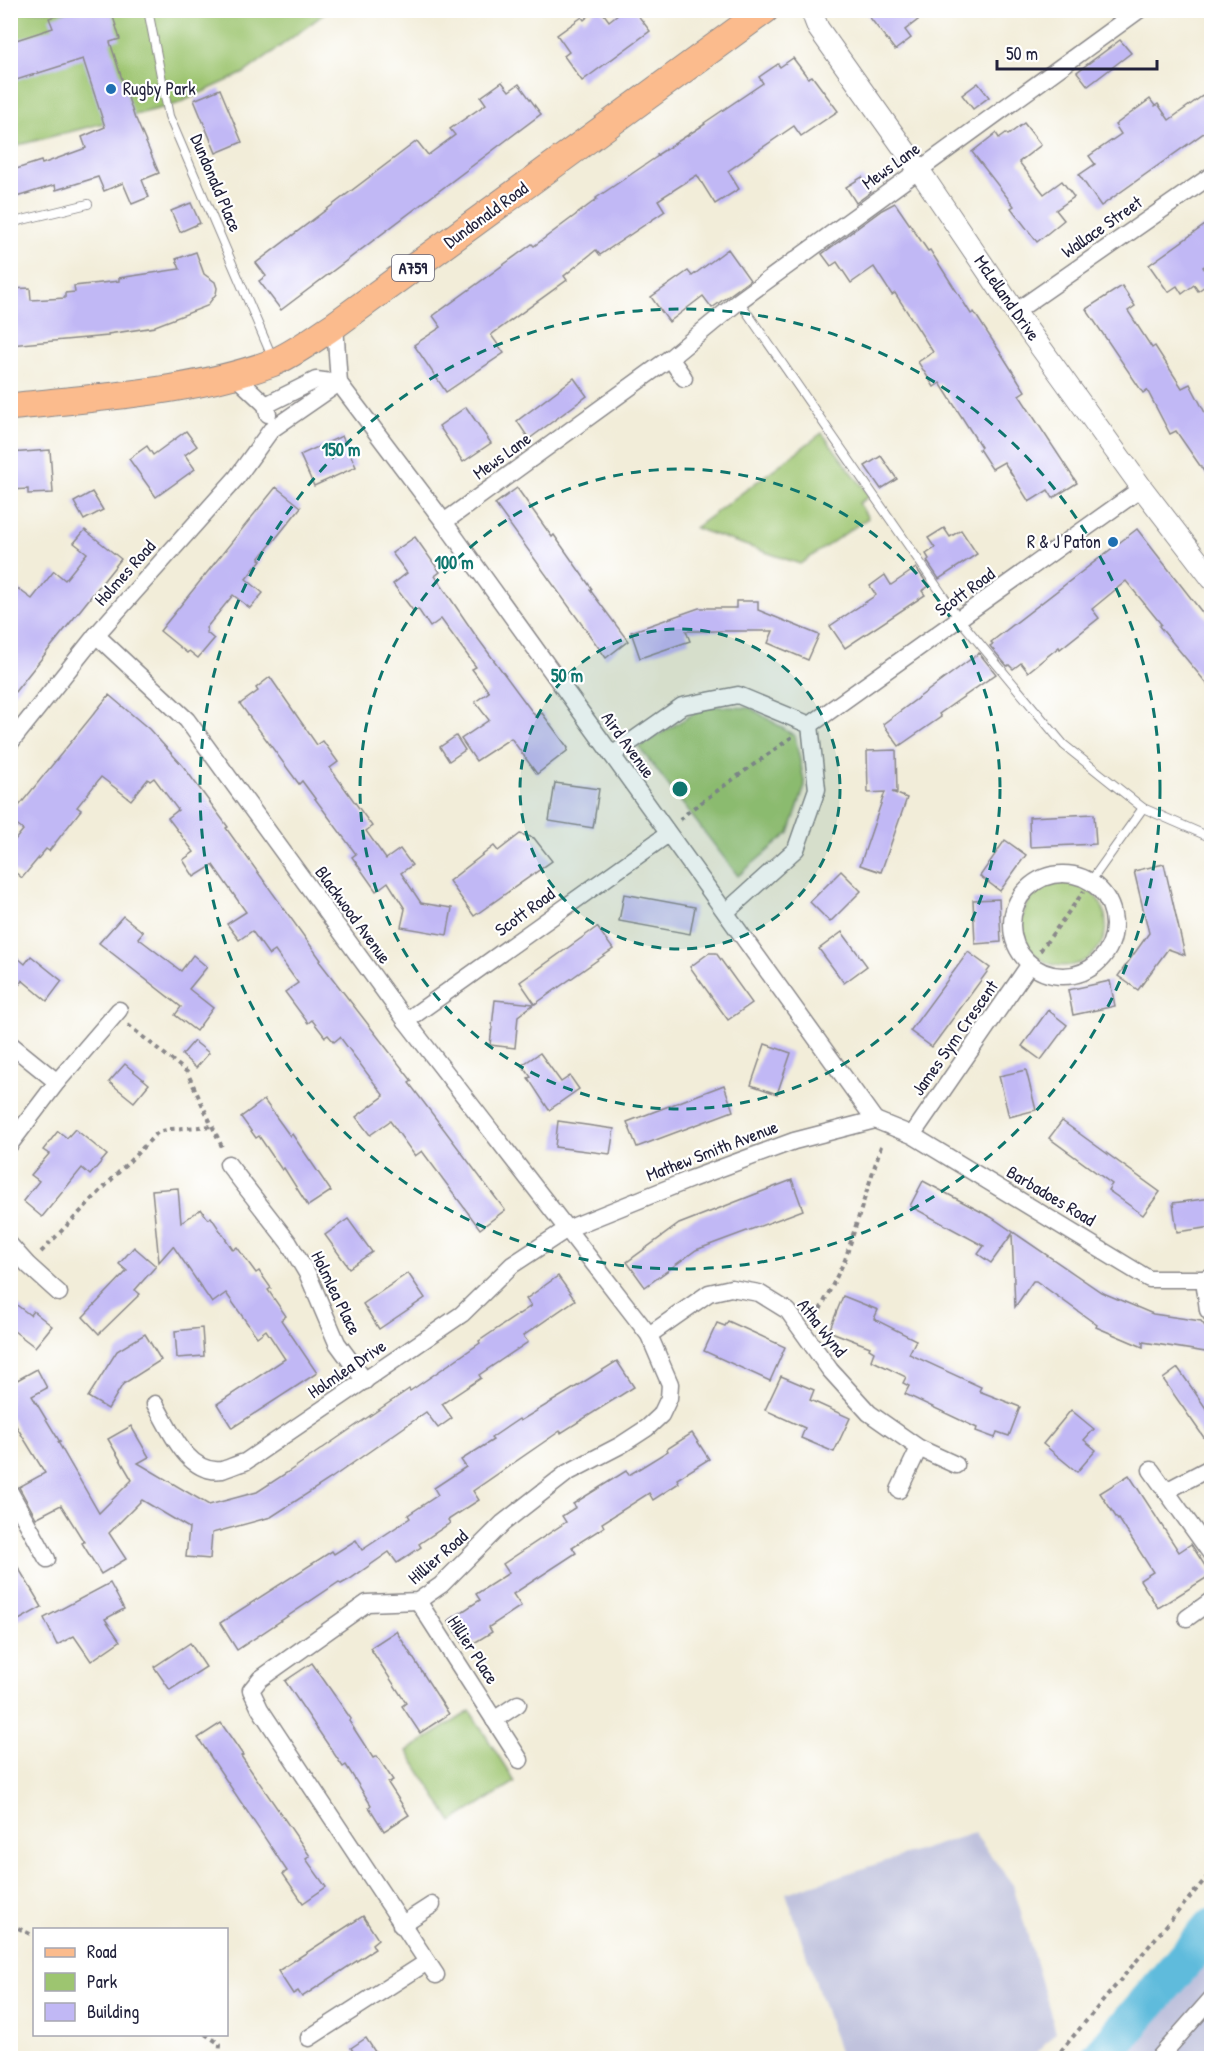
<svg xmlns="http://www.w3.org/2000/svg" width="1222" height="2069" font-family="'Patrick Hand',sans-serif">
	<rect width="100%" height="100%" fill="#fff"/>
	<filter id="ink" filterUnits="userSpaceOnUse"><feTurbulence type="fractalNoise" baseFrequency=".0167" numOctaves="2"/><feDisplacementMap in="SourceGraphic" scale="12" xChannelSelector="R" yChannelSelector="G"/><feConvolveMatrix kernelMatrix="1 2 1 2 8 2 1 2 1" color-interpolation-filters="sRGB"/></filter>
	<filter id="wash" filterUnits="userSpaceOnUse"><feTurbulence type="fractalNoise" baseFrequency=".008" numOctaves="4" result="noise"/><feDisplacementMap in="SourceGraphic" scale="24" xChannelSelector="R" yChannelSelector="G"/><feGaussianBlur stdDeviation="1.35" result="paint"/><feColorMatrix in="noise" values="0 0 0 0 0 0 0 0 0 0 0 0 0 0 0 0 0 1.4 0 .05"/><feComposite in="paint" operator="in"/></filter>
	<g filter="url(#wash)">
		<rect width="100%" height="100%" fill="#f2edd9"/>
		<g fill="#c0c2dd">
			<path d="M974 1833 1013 1885 1056 2032 1031 2058H841L786 1893Z"/>
			<path d="M1211 1931V2058H1096Z"/>
		</g>
		<g fill="#9dc570" stroke="#607456" stroke-width="1.5">
			<path d="M11 11H328L244 73 177 104 11 147Z"/>
			<path d="M822 433 870 496 859 503 868 518 800 564 695 528Z"/>
			<path d="M706 706 751 708 795 736 805 786 789 833 738 876 639 747Z"/>
			<circle cx="1064" cy="924" r="42"/>
			<path d="M470 1711 515 1782 452 1822 407 1751Z"/>
		</g>
		<g fill="none" stroke-linecap="round" stroke-linejoin="round">
			<path stroke="#5ebbdc" stroke-width="39" d="M1100 2058 1212 1928"/>
		</g>
		<g id="blocks">
			<g fill="#c1b8f5">
				<path d="M73 10H111L120 39 110 42 135 119H136L159 173 142 180 149 197 132 204 123 183 104 191 98 177 56 190 55 185 10 199V171L41 161 42 164 86 148 82 137 105 127 83 59 10 82V42L53 28 49 18Z"/>
				<path d="M596 10H601L609 21 623 10H634L650 31 582 81 564 56 569 52 557 35 582 17 584 20Z"/>
				<path d="M864 10H931L905 30 911 38 895 50Z"/>
				<path d="M1120 40 1131 53 1088 86 1077 72Z"/>
				<path d="M793 58 808 78 812 76 838 111 801 136 794 126 728 171 739 189 715 204 697 175 658 200 665 211 600 255 596 250 564 276 567 280 491 335 504 353 446 392 414 345 441 327 433 316 532 244 534 246 597 199 596 198 658 156 657 155 705 124 704 123 763 83 759 77 778 64 780 67Z"/>
				<path d="M502 82 509 91 519 84 541 114 281 310 259 281 266 276 256 263 417 141 428 155 455 135 450 129 486 104 481 97Z"/>
				<path d="M978 83 989 97 973 109 962 95Z"/>
				<path d="M220 89 242 142 216 153 194 100Z"/>
				<path d="M1212 89V127L1101 206 1079 175 1095 164 1089 156 1121 134 1115 125 1150 99 1155 106 1158 104 1169 120Z"/>
				<path d="M1024 123 1041 145 1019 162 1044 194 1062 181 1074 197 1056 210 1064 220 1037 242 1011 208 1014 206 972 152 996 133 999 138 1006 133 1008 135Z"/>
				<path d="M862 177 871 192 856 203 846 187Z"/>
				<path d="M191 203 200 223 180 232 171 211Z"/>
				<path d="M895 203 928 251 930 250 971 314 974 312 1004 358 1025 391 1019 395 1077 483 1053 498 1048 490 1029 502 1004 462 992 469 979 449 981 447 940 383 934 387 918 362 933 352 895 293 892 295 874 267 851 283 837 262 831 266 822 254 882 210Z"/>
				<path d="M1212 220V261L1203 267 1212 281 1198 291 1194 285 1182 294 1177 286 1168 292 1149 265Z"/>
				<path d="M728 249 750 280 712 308 703 296 669 322 651 297 688 271 692 276Z"/>
				<path d="M196 252 204 274 215 282 217 288 216 294 207 306 155 326V327L108 334V336L10 345V289L30 288 31 300 65 298V293L75 292 74 286 119 281V278L180 269 176 259Z"/>
				<path d="M1122 286 1135 306 1128 311 1152 348 1155 346 1182 388 1190 384 1212 426V483L1176 431 1170 434 1147 390 1143 393 1086 309Z"/>
				<path d="M574 378 587 396 529 439 517 421Z"/>
				<path d="M466 407 491 443 463 462 439 426Z"/>
				<path d="M186 431 197 446 185 455 195 469 156 497 129 459 147 446 153 455Z"/>
				<path d="M342 436 356 467 314 486 300 455Z"/>
				<path d="M50 450 53 493 28 494V489L10 490V453Z"/>
				<path d="M881 456 897 479 881 489 865 466Z"/>
				<path d="M276 487 301 507 259 559 261 560 246 579 263 593 250 608 233 595 206 628 207 630 206 632 214 639 198 658 189 651 187 653 160 631Z"/>
				<path d="M517 488 552 537 554 535 592 589 590 590 628 641 606 658 495 504Z"/>
				<path d="M92 492 103 510 84 520 74 502Z"/>
				<path d="M944 528 950 537 961 530 977 554 939 579 927 561 929 559 926 554 935 548 928 538Z"/>
				<path d="M1137 529 1212 625V690L1159 626 1161 624 1126 581 1092 609 1099 618 1060 649 1059 647 1028 672 1021 663 1013 669 1009 665 1007 666 990 646 993 644 991 642Z"/>
				<path d="M85 530 121 559 10 698V583L32 599 54 571 65 580 87 553 74 543Z"/>
				<path d="M415 537 440 572 435 576 476 636 536 717 542 713 568 748 567 751 537 774 511 738 476 761 461 739 489 720 475 702 489 692 472 669 476 667 441 619 430 627 418 609 414 612 393 584 407 573 392 553Z"/>
				<path d="M916 568 929 586 922 591 925 595 845 648 830 626 876 595 870 586 885 575 891 585Z"/>
				<path d="M736 601H758V610L819 635 808 660 768 643 773 631H686L690 641 640 658 631 632 699 608H736Z"/>
				<path d="M979 653 996 674 939 714 941 717 899 746 883 724Z"/>
				<path d="M270 677 317 745 323 741 338 762 330 768 372 826 366 831 386 859 400 849 412 865 401 873 421 903 452 908 447 935 401 927 405 909 388 882 376 891 352 857 356 854 302 781 299 784 240 704 258 691 256 688Z"/>
				<path d="M109 695 149 729 183 766 228 827 226 828 321 960 319 961 412 1081 409 1083 505 1210 480 1229 422 1151 415 1156 390 1121 370 1135 356 1117 384 1096 340 1037 334 1042 328 1035 325 1037 312 1020 308 1023 285 992 298 983 275 951 269 955 252 931 239 940 227 924 246 912 213 865 194 877 183 860 194 852 168 818 178 810 154 778 150 781 148 779 131 800 101 777 77 807 81 810 49 851 46 849 22 878 10 868V846L23 830 10 820V798L19 806Z"/>
				<path d="M456 736 465 750 449 761 440 747Z"/>
				<path d="M896 750 897 792H892L907 798 881 872 860 865 885 792 868 793 867 751Z"/>
				<path d="M555 783 599 789 593 828 549 821Z"/>
				<path d="M1094 814 1096 844 1030 847 1029 817Z"/>
				<path d="M520 834 534 838 552 861 474 916 449 881 494 846 498 851Z"/>
				<path d="M1005 840 1026 855 1000 891 980 876Z"/>
				<path d="M1164 864 1185 955 1168 949 1138 990 1118 976 1149 933 1134 871Z"/>
				<path d="M841 871 861 891 830 922 810 902Z"/>
				<path d="M624 894 695 907 690 934 619 921Z"/>
				<path d="M999 899 1001 942 975 944 973 900Z"/>
				<path d="M123 916 143 932 138 938 181 971 193 955 207 967 189 989 213 1008 196 1031 175 1015 181 1007 99 943Z"/>
				<path d="M597 927 613 949 535 1004 520 982Z"/>
				<path d="M842 932 867 966 844 983 819 949Z"/>
				<path d="M968 952 990 968 932 1047 910 1031Z"/>
				<path d="M709 953H716L752 1003 728 1020 690 967Z"/>
				<path d="M31 956 62 981 47 1001 22 980 20 984 10 976V967L18 958 25 964Z"/>
				<path d="M1110 981 1115 1006 1073 1015 1068 990Z"/>
				<path d="M495 1000 534 1004 518 1016 515 1048 490 1045Z"/>
				<path d="M1048 1010 1067 1025 1041 1060 1022 1046Z"/>
				<path d="M194 1041 209 1053 196 1068 182 1055Z"/>
				<path d="M765 1044 791 1053 777 1094 751 1085Z"/>
				<path d="M540 1053 561 1082 570 1076 579 1089 549 1110 528 1078 531 1077 522 1065Z"/>
				<path d="M125 1064 149 1084 134 1102 109 1082Z"/>
				<path d="M1026 1070 1036 1110 1009 1117 999 1076Z"/>
				<path d="M724 1085 733 1111 637 1147 627 1122Z"/>
				<path d="M264 1100 290 1136 292 1134 331 1191 308 1206 284 1168 282 1170 259 1136 256 1138 241 1117Z"/>
				<path d="M558 1121 614 1129 610 1154 555 1147Z"/>
				<path d="M1062 1121 1160 1192 1143 1215 1108 1190 1112 1184 1049 1138Z"/>
				<path d="M75 1129 107 1155 90 1175 82 1168 42 1217 23 1201 39 1181 31 1175 49 1154 43 1150 58 1131 67 1138Z"/>
				<path d="M792 1180 803 1210 696 1250 645 1287 627 1262 679 1224Z"/>
				<path d="M923 1181 991 1217 1101 1292 1153 1314 1201 1321 1212 1335V1353L1143 1342V1347L1096 1327 1097 1325 1036 1281H1033L1015 1307 1012 1234 991 1263 978 1254 984 1246 910 1206Z"/>
				<path d="M178 1188 181 1223 201 1209 208 1219 211 1217 233 1250 237 1247 256 1273 259 1271 271 1288 268 1290 286 1316 281 1320 317 1373 232 1428 217 1404 285 1359 266 1330 257 1337 226 1293 212 1303 173 1246 159 1262 152 1190Z"/>
				<path d="M1212 1198V1227L1177 1232 1173 1203Z"/>
				<path d="M348 1219 372 1252 349 1268 325 1235Z"/>
				<path d="M134 1247 156 1266 135 1290 140 1294 99 1334 83 1317 127 1271 119 1264Z"/>
				<path d="M408 1273 425 1298 379 1329 363 1304Z"/>
				<path d="M558 1276 575 1300 523 1336 528 1342 479 1375 481 1378 442 1404 452 1418 438 1428 426 1412 330 1479 271 1517 212 1533 210 1559 186 1557 189 1528 142 1500 109 1533 126 1559 101 1574 82 1543 84 1542 61 1505 36 1518 19 1487 45 1473 10 1416V1384L37 1369 47 1388 32 1396 60 1442H58L99 1513 132 1480 108 1439 131 1426 149 1457 138 1463 209 1505 257 1492 288 1472 409 1389 410 1391 480 1343 479 1341 531 1306 526 1299Z"/>
				<path d="M843 1296 878 1310 874 1319 916 1340 909 1354 981 1387 979 1391 1020 1407 1009 1436 997 1432 995 1438 976 1431 977 1428 905 1394 909 1386 903 1383 906 1377 871 1360 874 1352 869 1349 870 1347 829 1331Z"/>
				<path d="M10 1300 30 1315 33 1311 52 1326 35 1347 10 1328Z"/>
				<path d="M728 1321 785 1347 770 1381 704 1351 717 1323 725 1326Z"/>
				<path d="M202 1328 204 1356 177 1358 175 1331Z"/>
				<path d="M145 1334 161 1360 123 1384 108 1409 88 1397 117 1351Z"/>
				<path d="M617 1361 634 1387 561 1433 560 1431 473 1491 479 1500 448 1520 450 1523 419 1544 421 1547 397 1563 389 1552 350 1579 341 1584 339 1582 237 1650 220 1623 332 1551 334 1554 356 1540 362 1550 410 1518 408 1515 438 1495 434 1488 466 1467 461 1460 493 1440 491 1438 519 1419 520 1421 571 1390Z"/>
				<path d="M1178 1368 1212 1417V1449L1163 1379Z"/>
				<path d="M781 1376 814 1390 810 1400 850 1418 834 1452 801 1438 805 1428 765 1410Z"/>
				<path d="M1071 1410 1094 1429 1084 1440 1096 1450 1077 1472 1043 1444Z"/>
				<path d="M692 1433 709 1459 677 1479 679 1483 653 1500 649 1493 602 1523 604 1527 572 1547 576 1553 513 1594 521 1606 489 1627 492 1632 466 1648 448 1621 480 1600 476 1594 509 1573 503 1564 566 1522 562 1516 576 1507 573 1504 626 1471 629 1475 668 1451 667 1449Z"/>
				<path d="M1129 1475 1179 1552 1191 1544 1211 1575 1158 1608 1140 1580 1153 1572 1119 1519 1118 1520 1100 1493Z"/>
				<path d="M10 1554 42 1607 10 1625Z"/>
				<path d="M110 1583 124 1609 105 1619 120 1641 91 1661 74 1636 57 1645 44 1618Z"/>
				<path d="M396 1631 449 1714 420 1733 402 1706 406 1703 370 1648Z"/>
				<path d="M190 1643 206 1667 170 1690 154 1667Z"/>
				<path d="M312 1663 351 1719 349 1721 373 1758 377 1756 393 1780 388 1783 409 1815 384 1831 369 1807 371 1805 346 1765 343 1767 285 1681Z"/>
				<path d="M221 1723 243 1755 241 1756 310 1856 306 1859 326 1887 303 1903 283 1874 287 1871 198 1738Z"/>
				<path d="M363 1916 378 1939 372 1944 375 1949 302 1997 298 1991 293 1994 278 1971Z"/>
				<path d="M366 2038 379 2058H357L351 2048Z"/>
			</g>
		</g>
	</g>
	<g filter="url(#ink)">
		<use href="#blocks" fill-opacity="0" stroke="#8a888a" stroke-width="1.5"/>
		<g fill="none" stroke-linecap="round" stroke-linejoin="round">
			<g stroke="#8a888a" stroke-width="10">
				<g id="service">
					<path d="M148 10 169 116 273 359"/>
					<path d="M10 223 88 204"/>
					<path d="M739 301 960 620 1064 745 1143 808 1212 838"/>
					<path d="M1091 881 1143 808"/>
				</g>
			</g>
			<g stroke="#8a888a" stroke-width="19">
				<g id="minor">
					<path d="M1015 312 1212 175"/>
					<path d="M335 325 339 383 444 522 875 1120"/>
					<path d="M670 358 684 378"/>
					<path d="M234 375 266 405 268 414"/>
					<path d="M266 405 316 380 339 383"/>
					<path d="M444 522 670 358 739 301 1139 10"/>
					<path d="M96 635 187 720 406 1021 649 1335 670 1384 669 1398 661 1415 647 1428 621 1445 567 1473 503 1523 441 1585 418 1601 367 1603 260 1679 251 1690 260 1709 436 1975"/>
					<path d="M810 725 1142 488"/>
					<path d="M10 743 96 635 237 477 271 430 339 383"/>
					<path d="M612 755 682 706 738 695 810 725 817 789 796 849 726 912"/>
					<circle cx="1063" cy="925" r="51"/>
					<path d="M406 1021 668 834"/>
					<path d="M10 1044 57 1082"/>
					<path d="M875 1120 912 1135 1149 1279H1204L1212 1276"/>
					<path d="M912 1135 1030 964"/>
					<path d="M10 1144 57 1082 119 1010"/>
					<path d="M228 1164 289 1243 308 1275 337 1343 365 1381"/>
					<path d="M10 1245 28 1265 59 1293"/>
					<path d="M1204 1279 1208 1310 1212 1315"/>
					<path d="M649 1335 709 1293 731 1288 759 1293 788 1311 830 1370 869 1413 919 1448 956 1465"/>
					<path d="M155 1404C170 1429 187 1475 222 1470 229 1468 237 1464 245 1462L462 1314 512 1265 567 1229 691 1179 794 1141 875 1120"/>
					<path d="M1151 1470 1212 1555"/>
					<path d="M899 1490 919 1448"/>
					<path d="M1166 1491 1208 1469"/>
					<path d="M10 1492 47 1559"/>
					<path d="M418 1601 520 1760"/>
					<path d="M1187 1618 1212 1600"/>
					<path d="M494 1720 518 1704"/>
					<path d="M401 1925 432 1905"/>
					<path d="M309 2038 427 1962"/>
					<path d="M1159 2058 1212 1998"/>
				</g>
			</g>
			<g stroke="#8a888a" stroke-width="23">
				<path id="tertiary" d="M811 10 818 28 919 170 1015 312 1142 488 1212 579"/>
			</g>
			<g stroke="#8a888a" stroke-width="29">
				<path id="primary" d="M10 407C96 397 191 393 272 363 293 355 316 337 335 325L765 10"/>
			</g>
			<g stroke="#8a888a" stroke-width="4" stroke-dasharray="4.5 4.5" stroke-linecap="butt">
				<path d="M680 820 689 811 792 737"/>
				<path d="M1040 951 1084 891"/>
				<path d="M128 1025 187 1072 223 1149"/>
				<path d="M41 1252 158 1132 171 1129 213 1126"/>
				<path d="M816 1318 845 1260 882 1143"/>
				<path d="M10 1924 34 1936"/>
				<path d="M205 2034 220 2044 219 2058"/>
				<path d="M1055 2058 1212 1871"/>
			</g>
			<use href="#service" stroke="#fff" stroke-width="8"/>
			<use href="#minor" stroke="#fff" stroke-width="16"/>
			<use href="#tertiary" stroke="#fff" stroke-width="21"/>
			<use href="#primary" stroke="#fbbb8d" stroke-width="27"/>
		</g>
	</g>
	<circle cx="680" cy="789" r="160" fill="#0f766e" fill-opacity=".12"/>
	<g fill="none" stroke="#0f766e" stroke-width="3" stroke-dasharray="10 8">
		<circle cx="680" cy="789" r="160"/>
		<circle cx="680" cy="789" r="320"/>
		<circle cx="680" cy="789" r="480"/>
	</g>
	<g fill="#1f6fb2" stroke="#fff" stroke-width="2">
		<circle cx="111" cy="89" r="6"/>
		<circle cx="1113" cy="542" r="6"/>
	</g>
	<g text-anchor="middle" stroke-width="4.5" stroke-linejoin="round" paint-order="stroke">
		<rect fill="#fff" stroke="#646476" stroke-width="1.5" x="392" y="255" width="42" height="26" rx="4.5"/>
		<g font-size="16" font-weight="bold" fill="#22223b">
			<text x="413" y="274">A759</text>
		</g>
		<g font-size="18" fill="#22223b" stroke="#fff" text-anchor="start">
			<text x="123" y="95">Rugby Park</text>
			<text x="1101" y="548" text-anchor="end">R &amp; J Paton</text>
		</g>
		<g font-size="18" fill="#22223b" stroke="#fff">
			<text transform="translate(891 166) rotate(-36)" y="6">Mews Lane</text>
			<text transform="translate(216 183) rotate(67)" y="6">Dundonald Place</text>
			<text transform="translate(486 215) rotate(-36)" y="6">Dundonald Road</text>
			<text transform="translate(1102 227) rotate(-35)" y="6">Wallace Street</text>
			<text transform="translate(1007 298) rotate(55)" y="6">McLelland Drive</text>
			<text transform="translate(502 456) rotate(-36)" y="6">Mews Lane</text>
			<text transform="translate(125 573) rotate(-48)" y="6">Holmes Road</text>
			<text transform="translate(965 592) rotate(-36)" y="6">Scott Road</text>
			<text transform="translate(628 745) rotate(54)" y="6">Aird Avenue</text>
			<text transform="translate(525 912) rotate(-36)" y="6">Scott Road</text>
			<text transform="translate(353 915) rotate(54)" y="6">Blackwood Avenue</text>
			<text transform="translate(955 1038) rotate(-55)" y="6">James Sym Crescent</text>
			<text transform="translate(712 1151) rotate(-21)" y="6">Mathew Smith Avenue</text>
			<text transform="translate(1051 1196) rotate(31)" y="6">Barbadoes Road</text>
			<text transform="translate(336 1293) rotate(64)" y="6">Holmlea Place</text>
			<text transform="translate(822 1328) rotate(52)" y="6">Atha Wynd</text>
			<text transform="translate(347 1369) rotate(-34)" y="6">Holmlea Drive</text>
			<text transform="translate(438 1557) rotate(-41)" y="6">Hillier Road</text>
			<text transform="translate(473 1650) rotate(57)" y="6">Hillier Place</text>
		</g>
	</g>
	<circle cx="680" cy="789" r="9" fill="#0f766e" stroke="#fff" stroke-width="3"/>
	<g font-size="18" text-anchor="middle" font-weight="bold" fill="#0f766e" stroke="#fff" stroke-width="4.5" stroke-linejoin="round" paint-order="stroke">
		<text x="341" y="456">150 m</text>
		<text x="454" y="569">100 m</text>
		<text x="567" y="682">50 m</text>
	</g>
	<rect width="1222" height="2069" fill="none" stroke="#fff" stroke-width="36"/>
	<rect x="33" y="1928" width="195" height="108" fill="#ffffff" stroke="#a7a7b1" stroke-width="1.5"/>
	<rect x="45" y="1948" width="30" height="9" fill="#fbbb8d" stroke="#a7a7b1" stroke-width="1.5"/>
	<text x="87" y="1958" font-size="18" fill="#22223b">Road</text>
	<rect x="45" y="1973" width="30" height="18" fill="#9dc570" stroke="#a7a7b1" stroke-width="1.5"/>
	<text x="87" y="1988" font-size="18" fill="#22223b">Park</text>
	<rect x="45" y="2003" width="30" height="18" fill="#c1b8f5" stroke="#a7a7b1" stroke-width="1.5"/>
	<text x="87" y="2018" font-size="18" fill="#22223b">Building</text>
	<path d="M997 60v9h160v-9" fill="none" stroke="#22223b" stroke-width="3"/>
	<text x="1006" y="60" font-size="18" fill="#22223b" stroke="#ffffff" stroke-width="4.5" paint-order="stroke">50 m</text>
</svg>
